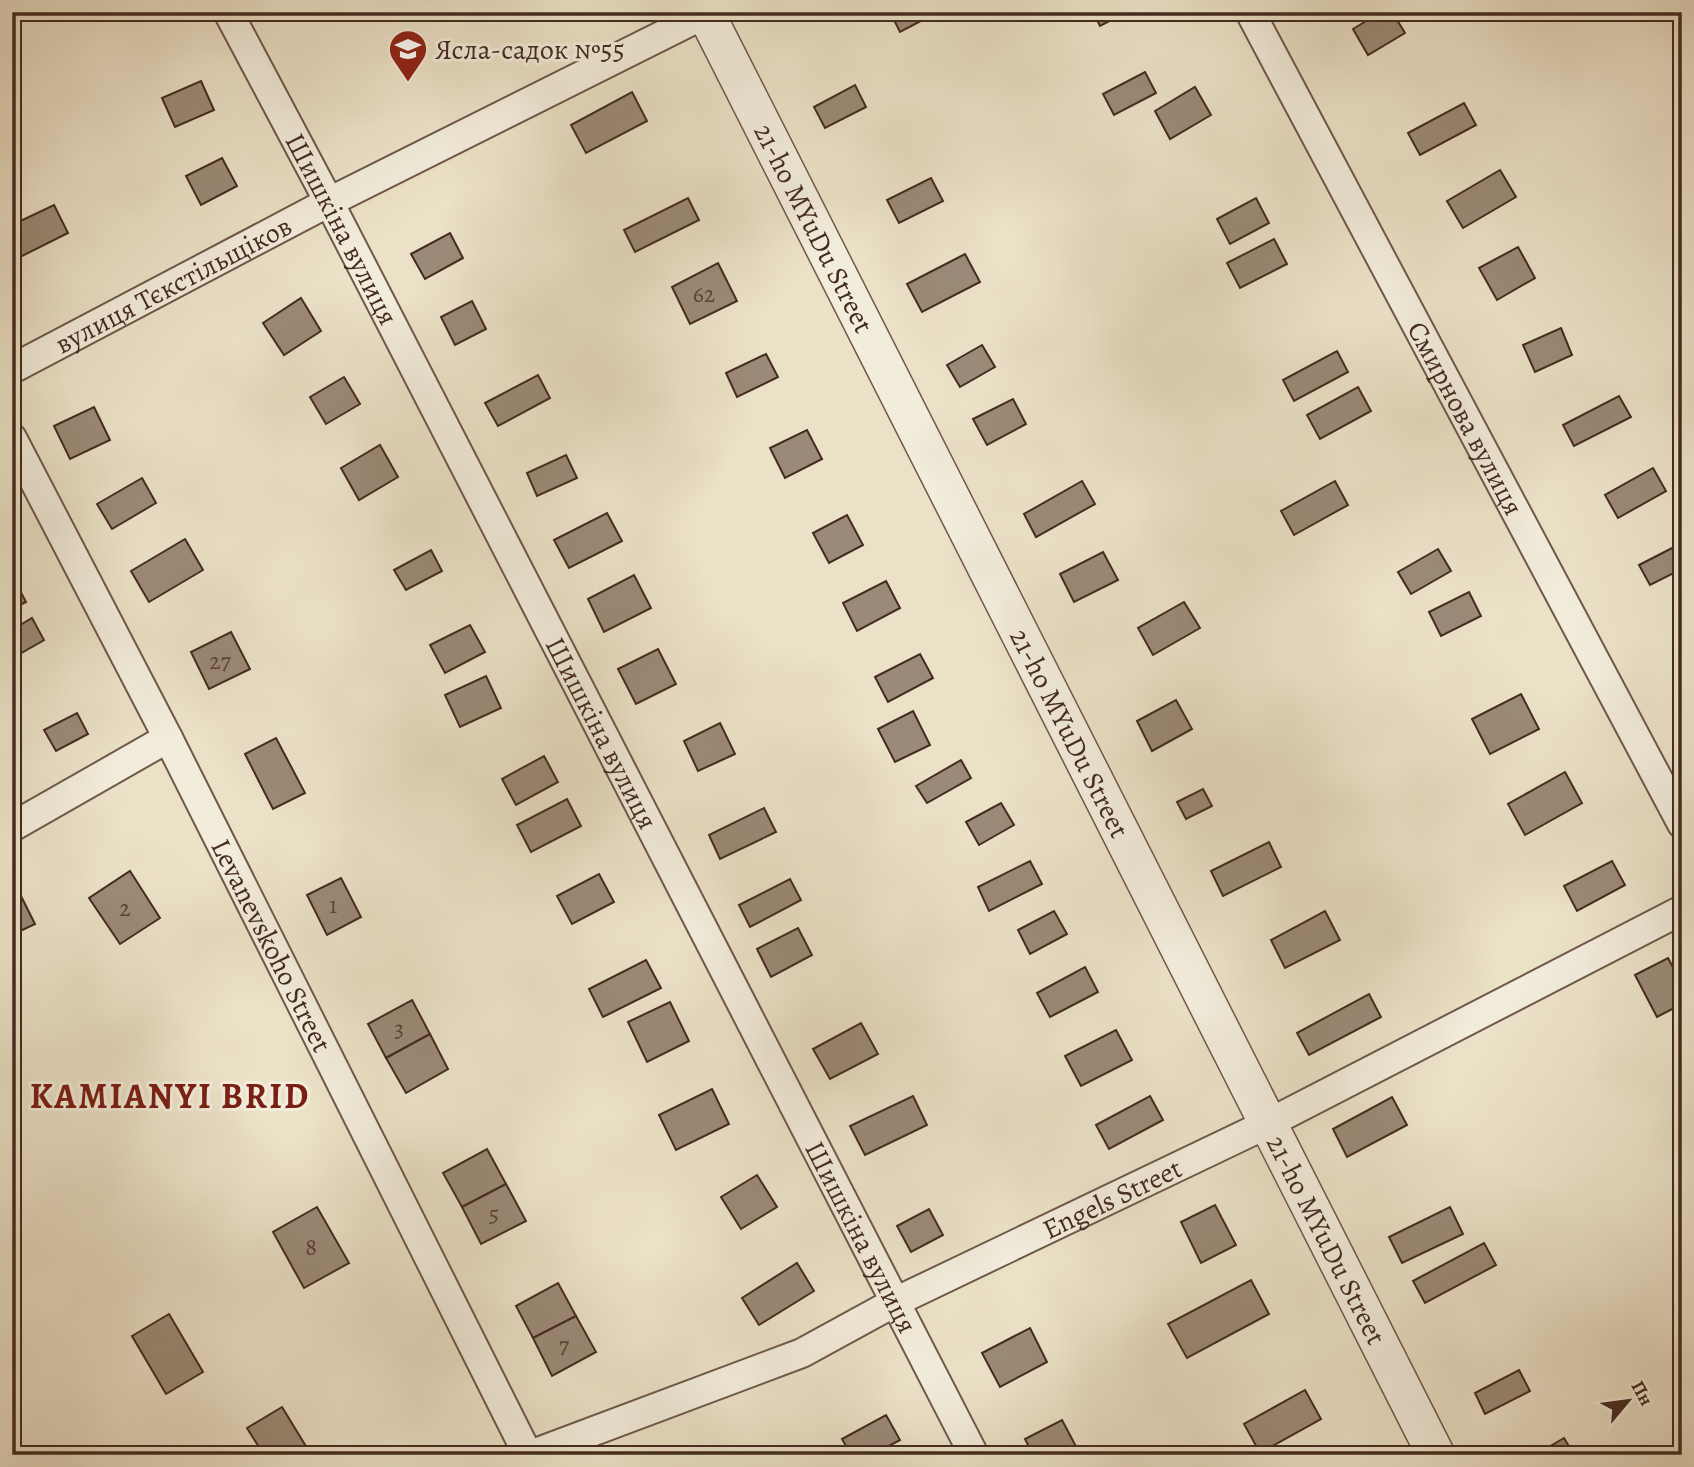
<svg xmlns="http://www.w3.org/2000/svg" width="1694" height="1467" font-family="Alegreya,serif">
	<rect width="100%" height="100%" fill="#ebe1c7"/>
	<filter id="stains"><feTurbulence type="fractalNoise" baseFrequency=".00286" numOctaves="4"/><feColorMatrix values="0 0 0 0 .2 0 0 0 0 .09 0 0 0 0 .02 0 0 0 .5 -.17"/></filter>
	<radialGradient id="worn" r=".72"><stop offset=".6" stop-color="#630" stop-opacity="0"/><stop offset="1" stop-color="#630" stop-opacity=".3"/></radialGradient>
	<g fill="#9b8a77" stroke="#442b21" stroke-width="2">
		<path d="M890 12H938L900 32Z"/>
		<path d="M1093 12H1127L1100 26Z"/>
		<path d="M1381 12H1392L1405 33 1368 55 1353 29Z"/>
		<path d="M1145 72 1156 93 1114 115 1103 94Z"/>
		<path d="M201 81 214 110 175 127 162 98Z"/>
		<path d="M855 85 866 107 825 128 814 107Z"/>
		<path d="M1195 87 1211 115 1170 139 1155 111Z"/>
		<path d="M632 92 647 121 586 153 571 125Z"/>
		<path d="M1464 103 1476 125 1420 155 1408 133Z"/>
		<path d="M222 158 237 186 201 205 186 176Z"/>
		<path d="M1500 170 1516 197 1463 228 1447 201Z"/>
		<path d="M931 178 943 201 899 223 887 200Z"/>
		<path d="M688 198 699 220 635 252 624 230Z"/>
		<path d="M1256 198 1269 223 1230 244 1217 219Z"/>
		<path d="M54 205 68 233 12 261V225Z"/>
		<path d="M450 233 463 258 425 279 411 254Z"/>
		<path d="M1274 239 1287 264 1240 288 1227 263Z"/>
		<path d="M1518 247 1535 278 1497 300 1479 268Z"/>
		<path d="M965 254 980 282 922 312 907 284Z"/>
		<path d="M718 263 737 301 690 324 672 287Z"/>
		<path d="M301 298 321 331 284 355 263 323Z"/>
		<path d="M472 301 486 329 455 345 441 317Z"/>
		<path d="M1561 328 1572 355 1535 372 1523 345Z"/>
		<path d="M982 345 995 367 960 387 947 365Z"/>
		<path d="M1337 351 1348 372 1294 401 1283 380Z"/>
		<path d="M766 354 778 377 737 397 726 373Z"/>
		<path d="M538 375 550 398 498 426 485 403Z"/>
		<path d="M344 377 360 404 326 424 310 397Z"/>
		<path d="M1358 387 1371 411 1320 439 1307 415Z"/>
		<path d="M1619 396 1631 417 1574 446 1563 425Z"/>
		<path d="M1013 399 1026 424 987 445 973 419Z"/>
		<path d="M94 407 110 440 70 459 54 426Z"/>
		<path d="M807 430 822 459 785 478 770 448Z"/>
		<path d="M380 445 398 477 359 500 341 468Z"/>
		<path d="M566 455 577 478 537 496 527 473Z"/>
		<path d="M1653 468 1666 491 1618 518 1605 495Z"/>
		<path d="M142 478 156 503 112 529 97 504Z"/>
		<path d="M1082 481 1095 504 1036 537 1024 514Z"/>
		<path d="M1335 481 1348 505 1294 535 1281 511Z"/>
		<path d="M607 513 622 541 569 568 554 540Z"/>
		<path d="M847 515 863 545 829 563 813 533Z"/>
		<path d="M185 539 203 570 149 602 131 571Z"/>
		<path d="M1682 543V569L1650 585 1639 565Z"/>
		<path d="M1438 549 1451 571 1411 594 1398 572Z"/>
		<path d="M431 550 442 571 406 590 394 570Z"/>
		<path d="M1103 552 1118 580 1074 602 1060 574Z"/>
		<path d="M12 575 26 602 12 609Z"/>
		<path d="M634 575 651 608 604 632 588 599Z"/>
		<path d="M886 581 900 608 857 631 843 603Z"/>
		<path d="M1469 592 1481 616 1441 636 1429 612Z"/>
		<path d="M1184 602 1200 628 1153 655 1138 628Z"/>
		<path d="M32 618 44 640 18 655 12 645V630Z"/>
		<path d="M470 625 485 652 445 673 430 645Z"/>
		<path d="M231 632 250 669 209 689 191 652Z"/>
		<path d="M658 649 676 684 636 704 618 669Z"/>
		<path d="M920 654 933 678 888 702 875 677Z"/>
		<path d="M486 676 501 708 460 727 445 695Z"/>
		<path d="M1521 694 1539 729 1490 754 1472 719Z"/>
		<path d="M1176 700 1192 729 1152 751 1137 721Z"/>
		<path d="M913 711 930 745 895 762 878 729Z"/>
		<path d="M77 713 88 734 56 751 44 730Z"/>
		<path d="M720 723 735 754 698 771 684 741Z"/>
		<path d="M276 738 305 793 273 809 245 754Z"/>
		<path d="M544 756 558 782 516 805 502 779Z"/>
		<path d="M961 760 971 778 927 803 916 786Z"/>
		<path d="M1565 772 1582 803 1525 835 1508 804Z"/>
		<path d="M1203 789 1212 806 1186 819 1177 802Z"/>
		<path d="M567 799 581 826 531 852 517 825Z"/>
		<path d="M1001 803 1014 825 979 845 966 822Z"/>
		<path d="M764 808 776 832 720 859 709 835Z"/>
		<path d="M1269 842 1281 867 1223 896 1211 871Z"/>
		<path d="M1030 861 1042 884 989 911 978 887Z"/>
		<path d="M1612 861 1625 885 1577 911 1564 886Z"/>
		<path d="M130 871 160 918 120 944 89 898Z"/>
		<path d="M599 874 614 902 572 924 557 896Z"/>
		<path d="M12 878 35 924 12 935Z"/>
		<path d="M341 878 361 917 327 935 307 895Z"/>
		<path d="M790 879 801 900 750 927 739 905Z"/>
		<path d="M1054 911 1067 934 1030 954 1018 930Z"/>
		<path d="M1325 911 1340 940 1285 968 1271 940Z"/>
		<path d="M798 928 812 955 771 977 757 949Z"/>
		<path d="M1668 958 1682 984V1004L1657 1017 1635 975Z"/>
		<path d="M646 960 661 988 603 1017 589 989Z"/>
		<path d="M1085 967 1098 992 1050 1017 1037 993Z"/>
		<path d="M1369 994 1381 1017 1309 1055 1297 1033Z"/>
		<path d="M412 1000 430 1034 386 1058 368 1024Z"/>
		<path d="M670 1002 689 1041 647 1062 628 1022Z"/>
		<path d="M861 1023 878 1054 830 1079 813 1049Z"/>
		<path d="M1116 1030 1132 1060 1081 1086 1065 1056Z"/>
		<path d="M430 1034 448 1069 406 1093 386 1058Z"/>
		<path d="M712 1089 729 1124 676 1150 659 1115Z"/>
		<path d="M913 1096 927 1125 865 1155 850 1126Z"/>
		<path d="M1150 1096 1163 1120 1109 1149 1096 1125Z"/>
		<path d="M1392 1097 1407 1125 1347 1157 1333 1129Z"/>
		<path d="M487 1149 506 1184 462 1207 443 1173Z"/>
		<path d="M757 1175 777 1207 741 1229 721 1197Z"/>
		<path d="M506 1184 526 1221 481 1244 462 1207Z"/>
		<path d="M1215 1205 1236 1245 1201 1263 1181 1222Z"/>
		<path d="M317 1207 349 1263 304 1288 273 1232Z"/>
		<path d="M1450 1207 1463 1234 1402 1263 1389 1237Z"/>
		<path d="M929 1209 943 1235 911 1252 897 1226Z"/>
		<path d="M1484 1243 1496 1265 1425 1303 1413 1281Z"/>
		<path d="M797 1263 814 1291 759 1325 742 1298Z"/>
		<path d="M1251 1280 1269 1314 1187 1358 1168 1324Z"/>
		<path d="M558 1283 576 1316 533 1338 516 1306Z"/>
		<path d="M169 1314 203 1372 166 1394 132 1336Z"/>
		<path d="M576 1316 596 1352 552 1376 533 1338Z"/>
		<path d="M1030 1328 1047 1362 1000 1387 982 1353Z"/>
		<path d="M1519 1370 1530 1391 1485 1414 1475 1393Z"/>
		<path d="M1305 1390 1321 1419 1260 1453 1244 1424Z"/>
		<path d="M282 1407 307 1448 295 1455H264L247 1428Z"/>
		<path d="M886 1415 900 1440 872 1455H851L842 1439Z"/>
		<path d="M1062 1420 1080 1454 1033 1455 1025 1439Z"/>
		<path d="M1564 1438 1574 1455H1535Z"/>
	</g>
	<g fill="none" stroke-linecap="round" stroke-linejoin="round">
		<g stroke="#6e584a" stroke-width="32">
			<g id="minor">
				<path id="s1" d="M228 12 329 202 974 1455"/>
				<path id="s2" d="M1250 12 1682 824"/>
				<path id="s3" d="M12 369 329 202 709 12"/>
				<path id="s4" d="M12 438 168 738 528 1455"/>
				<path d="M12 827 168 738"/>
				<path id="s5" d="M530 1455 802 1353 897 1301 1267 1124 1682 910"/>
			</g>
		</g>
		<g stroke="#6e584a" stroke-width="40">
			<g id="tertiary">
				<path id="s6" d="M705 12 1436 1455"/>
			</g>
		</g>
		<use href="#minor" stroke="#f2ecdb" stroke-width="28"/>
		<use href="#tertiary" stroke="#f2ecdb" stroke-width="37"/>
	</g>
	<defs>
		<g id="school-pin" transform="scale(2.0125)"><path d="M0 17L-7.5 6A9.5 9.5 0 1 1 7.5 6Z" fill="#8f2418" stroke="#f2ecdb"/><path d="M0-5L7-2L0 1L-7-2ZM-4 1L0 2.5L4 1V4Q0 6-4 4Z" fill="#fff"/></g>
	</defs>
	<g fill-rule="evenodd">
		<use href="#school-pin" x="408" y="49"/>
	</g>
	<g text-anchor="middle" stroke-width="6" stroke-linejoin="round" paint-order="stroke">
		<g font-size="24" fill="#5a4336">
			<text x="704" y="302">62</text>
			<text x="220" y="669">27</text>
			<text x="333" y="913">1</text>
			<text x="125" y="916">2</text>
			<text x="399" y="1037">3</text>
			<text x="494" y="1222">5</text>
			<text x="311" y="1255">8</text>
			<text x="564" y="1353">7</text>
		</g>
		<g font-size="28" fill="#442b21" stroke="#f2ecdb" text-anchor="start">
			<text x="435" y="59">Ясла-садок №55</text>
		</g>
		<g font-size="28" fill="#442b21" stroke="#f2ecdb">
			<text dy="10" stroke="none"><textPath href="#s6" startOffset="242">21-ho MYuDu Street</textPath></text>
			<text dy="10" stroke="none"><textPath href="#s1" startOffset="245">Шишкіна вулиця</textPath></text>
			<text dy="10" stroke="none"><textPath href="#s3" startOffset="182">вулиця Тєкстільщіков</textPath></text>
			<text dy="10" stroke="none"><textPath href="#s2" startOffset="460">Смирнова вулиця</textPath></text>
			<text dy="10" stroke="none"><textPath href="#s1" startOffset="812">Шишкіна вулиця</textPath></text>
			<text dy="10" stroke="none"><textPath href="#s6" startOffset="808">21-ho MYuDu Street</textPath></text>
			<text dy="10" stroke="none"><textPath href="#s4" startOffset="570">Levanevskoho Street</textPath></text>
			<text dy="10" stroke="none"><textPath href="#s5" startOffset="637">Engels Street</textPath></text>
			<text dy="10" stroke="none"><textPath href="#s1" startOffset="1379">Шишкіна вулиця</textPath></text>
			<text dy="10" stroke="none"><textPath href="#s6" startOffset="1376">21-ho MYuDu Street</textPath></text>
		</g>
		<g font-size="35" font-weight="bold" letter-spacing="2" fill="#7a1f14" stroke="#f2ecdb">
			<text x="170" y="1108">KAMIANYI BRID</text>
		</g>
	</g>
	<rect width="1694" height="1467" fill="none" stroke="#ebe1c7" stroke-width="42"/>
	<rect x="14" y="14" width="1666" height="1439" fill="none" stroke="#442b21" stroke-width="3.5"/>
	<rect x="21" y="21" width="1652" height="1425" fill="none" stroke="#442b21" stroke-width="2"/>
	<g transform="translate(1628 1401) rotate(61)" stroke="#f2ecdb" stroke-width="5" paint-order="stroke">
	<path d="M0-5L12 26L0 18L-12 26Z" fill="#442b21"/>
	<text y="-10" font-size="19" font-weight="bold" text-anchor="middle" fill="#442b21">Пн</text>
	</g>
	<rect width="100%" height="100%" filter="url(#stains)"/>
	<rect width="100%" height="100%" fill="url(#worn)"/>
</svg>
